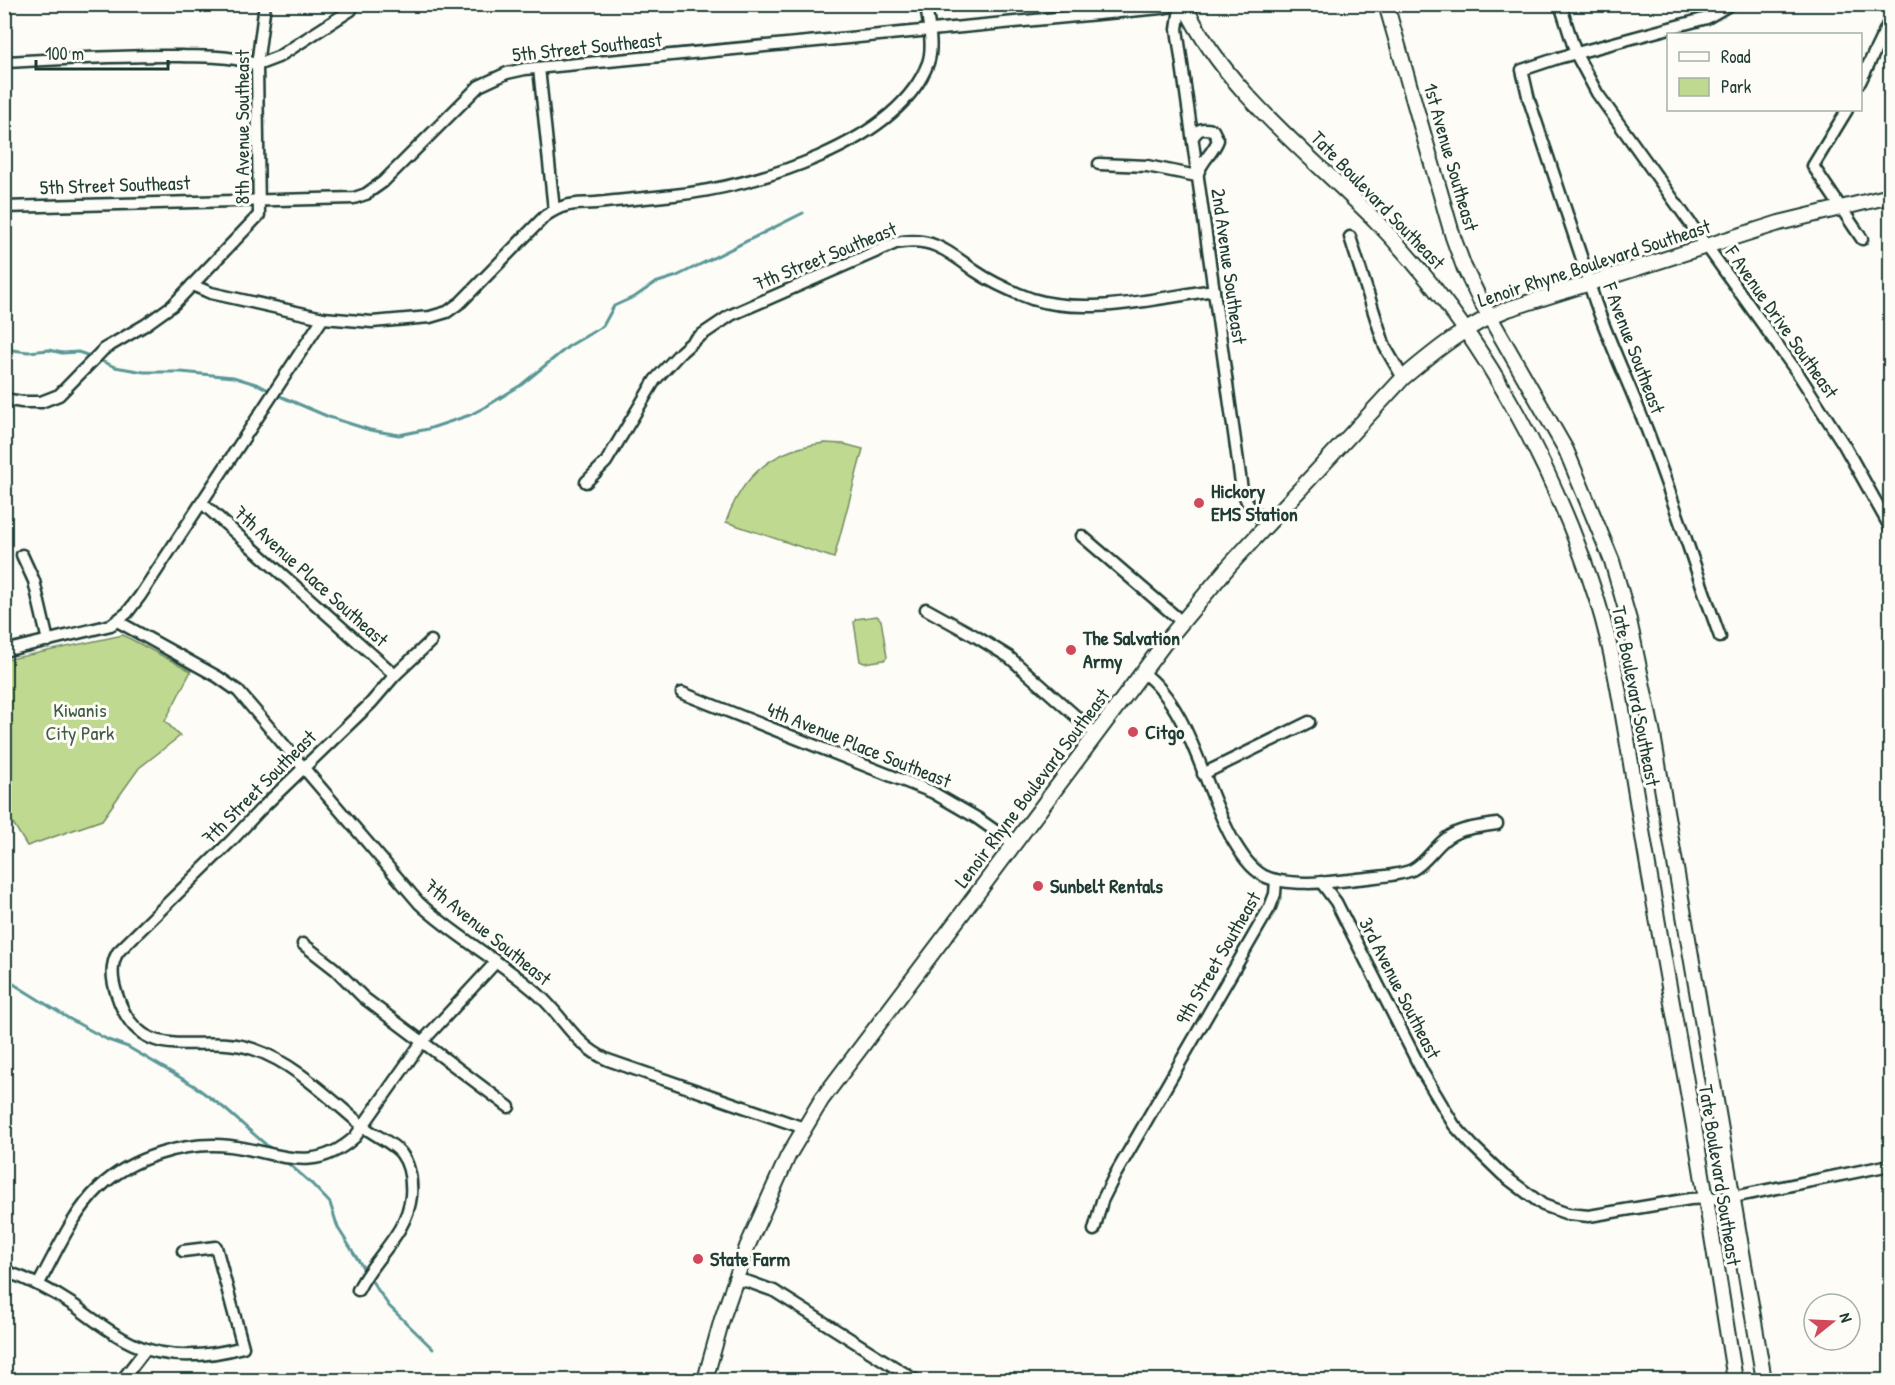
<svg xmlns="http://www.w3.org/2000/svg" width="1895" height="1385" font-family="'Patrick Hand',sans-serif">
	<rect width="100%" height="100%" fill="#fdfcf7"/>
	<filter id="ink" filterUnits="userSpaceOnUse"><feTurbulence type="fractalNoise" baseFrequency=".0167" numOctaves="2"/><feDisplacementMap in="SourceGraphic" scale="12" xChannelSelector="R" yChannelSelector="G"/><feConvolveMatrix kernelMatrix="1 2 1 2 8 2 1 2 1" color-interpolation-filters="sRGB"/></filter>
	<g filter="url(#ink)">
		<g fill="#c0d990" stroke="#708b62" stroke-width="1.5">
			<path d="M825 443 844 444 863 449 834 558 726 522C742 474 775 448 825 443Z"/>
			<path d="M877 616 881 620 887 657 884 660 864 663 860 661 854 622 856 619Z"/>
			<path d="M123 635 191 671 165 721 180 736 139 768 102 820 27 846 10 818 5 821V660Z"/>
		</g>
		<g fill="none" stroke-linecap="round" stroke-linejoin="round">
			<g stroke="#5a9796" stroke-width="3">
				<path d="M4 349 28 352 49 350 62 353 78 352 93 357"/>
				<path d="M99 360 115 367 144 372H181L233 377 259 385 282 397 329 417 370 430 399 435 428 429 470 415 487 406 521 385 569 346 603 326 614 306 636 296 655 283 677 276 803 213"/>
				<path d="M4 978 68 1018 108 1040 128 1047 193 1085 224 1108 272 1150"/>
				<path d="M284 1160 312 1184 330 1203 338 1228 365 1271"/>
				<path d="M369 1277 389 1306 433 1349"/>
			</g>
			<g stroke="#1f3d34" stroke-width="15">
				<g id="minor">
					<path d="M1183 4 1179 15 1177 29 1242 490 1249 506 1267 525"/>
					<path d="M1560 4 1576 54 1597 93 1799 375 1844 445 1890 527"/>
					<path d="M4 62C63 59 121 55 180 56 207 57 231 55 257 65L278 57 351 10"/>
					<path d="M539 68 554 210"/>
					<path d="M1860 82 1890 20"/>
					<path d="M1847 110 1813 166 1862 239"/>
					<path d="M1193 137C1199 128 1203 128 1213 130L1218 140C1213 153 1203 159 1198 173"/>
					<path d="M1099 164 1147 166 1197 176"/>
					<path d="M4 207 354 198 366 194 383 182 479 86 507 73 525 69 1161 8 1183 4"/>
					<path d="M1350 237 1385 347 1403 378"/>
					<path d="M192 285 211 293 323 318 372 322 430 317 447 312 461 302 545 216C551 212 557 208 565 206 575 203 586 204 596 203 622 200 648 198 674 195 752 187 897 145 928 63 934 46 928 23 926 4"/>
					<path d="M4 399 22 402H41L59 395 104 349 145 325 173 305 259 215 257 65 265 4"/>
					<path d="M586 482 606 462 655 380 681 352 697 338 731 315 896 243C931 236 948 251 975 271 991 282 1013 292 1032 299 1087 316 1158 298 1214 290"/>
					<path d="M202 503 395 675"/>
					<path d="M1082 536 1182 622"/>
					<path d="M22 555 34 581 48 641"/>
					<path d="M926 609 975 636 1009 657 1096 734"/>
					<path d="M117 621 218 677 238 691 419 903C455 937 500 960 538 994 564 1017 574 1045 608 1060L804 1128"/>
					<path d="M1720 637C1695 568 1673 498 1647 430 1625 373 1597 318 1582 259L1529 100 1522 70 1558 58 1707 18 1731 4"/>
					<path d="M4 651 111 625 127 613 140 596 323 318"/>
					<path d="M1142 672C1191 707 1204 791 1234 842 1242 855 1250 868 1264 876 1284 886 1327 883 1349 880 1367 877 1396 877 1412 870 1424 864 1432 851 1442 842 1456 828 1478 827 1497 824"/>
					<path d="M682 693 932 792 977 818 1014 844"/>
					<path d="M1203 774 1309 722"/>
					<path d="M1321 882 1336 902 1423 1073 1454 1125 1473 1146 1503 1175 1543 1205 1568 1214 1589 1216 1690 1199 1733 1197 1890 1165"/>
					<path d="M303 944 335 969 364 998 509 1107"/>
					<path d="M1094 1230 1102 1201 1115 1175 1270 907 1275 894 1276 880"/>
					<path d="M4 1271C29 1279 54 1292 75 1306 94 1320 112 1334 133 1344 167 1360 208 1357 243 1347L216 1247 183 1251"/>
					<path d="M734 1279 749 1282 774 1291 915 1380"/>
					<path d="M38 1285C56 1253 72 1214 99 1188 131 1157 186 1141 230 1146 279 1152 312 1176 355 1137L422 1042 496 962"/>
					<path d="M358 1290C374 1257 407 1234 411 1196 412 1182 410 1165 401 1153 392 1142 375 1136 364 1127 330 1099 295 1063 253 1049 201 1031 141 1070 117 995 112 981 110 965 118 952L233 839 260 810 371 703 395 675 431 641"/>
					<path d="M122 1380 146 1349"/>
				</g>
			</g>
			<g stroke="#1f3d34" stroke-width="18">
				<g id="major">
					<path d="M1184 4C1226 92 1309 153 1376 221 1431 278 1478 343 1516 412 1550 473 1577 537 1598 603 1612 649 1620 697 1628 745 1637 801 1646 856 1656 912 1672 1007 1691 1103 1706 1199 1716 1259 1725 1320 1735 1380"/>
					<path d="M1386 4 1453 237 1464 267 1479 298 1566 450 1612 561 1629 620 1653 735 1764 1380"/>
					<path d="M705 1380 722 1319 747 1247 788 1156 822 1099 961 915 1163 645 1229 566 1403 378C1436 350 1468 324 1508 309L1779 223 1890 196"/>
				</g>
			</g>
			<use href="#minor" stroke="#fdfcf7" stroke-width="10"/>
			<use href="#major" stroke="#fdfcf7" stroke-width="14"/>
		</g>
	</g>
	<g fill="#d1495b" stroke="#fdfcf7" stroke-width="2">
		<circle cx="1199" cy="503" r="6"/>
		<circle cx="1071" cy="650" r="6"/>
		<circle cx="1133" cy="732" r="6"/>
		<circle cx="1038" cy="886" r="6"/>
		<circle cx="698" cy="1259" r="6"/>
	</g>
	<g text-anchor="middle" stroke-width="6" stroke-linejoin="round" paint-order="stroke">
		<g font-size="20" fill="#1f3d34" stroke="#fdfcf7">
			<text transform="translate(587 47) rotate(-6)" y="7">5th Street Southeast</text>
			<text transform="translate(242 127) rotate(-90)" y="7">8th Avenue Southeast</text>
			<text transform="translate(1451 157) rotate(74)" y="7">1st Avenue Southeast</text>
			<text transform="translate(115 185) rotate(-2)" y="7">5th Street Southeast</text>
			<text transform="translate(1378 200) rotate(46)" y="7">Tate Boulevard Southeast</text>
			<text transform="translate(825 256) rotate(-22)" y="7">7th Street Southeast</text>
			<text transform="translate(1594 263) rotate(-18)" y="7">Lenoir Rhyne Boulevard Southeast</text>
			<text transform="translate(1229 266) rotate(82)" y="7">2nd Avenue Southeast</text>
			<text transform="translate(1782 322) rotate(55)" y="7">F Avenue Drive Southeast</text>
			<text transform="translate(1634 348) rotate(69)" y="7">F Avenue Southeast</text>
			<text transform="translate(311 576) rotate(42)" y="7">7th Avenue Place Southeast</text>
			<text transform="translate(1636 696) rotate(79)" y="7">Tate Boulevard Southeast</text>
			<text transform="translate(859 745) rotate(22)" y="7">4th Avenue Place Southeast</text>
			<text transform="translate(259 787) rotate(-45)" y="7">7th Street Southeast</text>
			<text transform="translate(1032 788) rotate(-53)" y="7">Lenoir Rhyne Boulevard Southeast</text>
			<text transform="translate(488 932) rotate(39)" y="7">7th Avenue Southeast</text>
			<text transform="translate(1218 958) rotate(-60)" y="7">9th Street Southeast</text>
			<text transform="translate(1400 988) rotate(63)" y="7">3rd Avenue Southeast</text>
			<text transform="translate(1720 1175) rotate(81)" y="7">Tate Boulevard Southeast</text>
		</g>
		<g font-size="20" font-weight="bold" fill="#1f3d34" stroke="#fdfcf7" text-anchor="start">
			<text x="1211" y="498">Hickory<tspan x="1211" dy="23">EMS Station</tspan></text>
			<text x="1083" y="645">The Salvation<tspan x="1083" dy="23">Army</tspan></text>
			<text x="1145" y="739">Citgo</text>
			<text x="1050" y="893">Sunbelt Rentals</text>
			<text x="710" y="1266">State Farm</text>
		</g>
		<g font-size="20" fill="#3f5c46" stroke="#fdfcf7">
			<text x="80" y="717">Kiwanis<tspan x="80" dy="23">City Park</tspan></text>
		</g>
	</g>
	<rect width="1895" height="1385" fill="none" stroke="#fdfcf7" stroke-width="24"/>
	<rect x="12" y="12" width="1871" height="1361" fill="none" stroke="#1f3d34" stroke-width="2" filter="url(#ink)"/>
	<rect x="1667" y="33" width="195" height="78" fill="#fdfcf7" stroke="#a4b0a9" stroke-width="1.5"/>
	<rect x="1679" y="52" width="30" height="9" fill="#fdfcf7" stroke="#a4b0a9" stroke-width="1.5"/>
	<text x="1721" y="63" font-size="18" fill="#1f3d34">Road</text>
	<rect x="1679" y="78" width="30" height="18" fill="#c0d990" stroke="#a4b0a9" stroke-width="1.5"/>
	<text x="1721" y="93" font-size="18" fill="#1f3d34">Park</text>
	<g transform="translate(1832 1322) rotate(72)"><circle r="28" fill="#fdfcf7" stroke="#a4b0a9" stroke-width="1.5"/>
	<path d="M0-4.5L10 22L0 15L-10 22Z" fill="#d1495b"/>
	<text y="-9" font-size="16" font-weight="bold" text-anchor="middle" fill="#1f3d34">N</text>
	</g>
	<path d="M36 60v9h132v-9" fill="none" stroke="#1f3d34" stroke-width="3"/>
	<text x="45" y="60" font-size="18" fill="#1f3d34" stroke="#fdfcf7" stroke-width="4.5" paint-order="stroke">100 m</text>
</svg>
